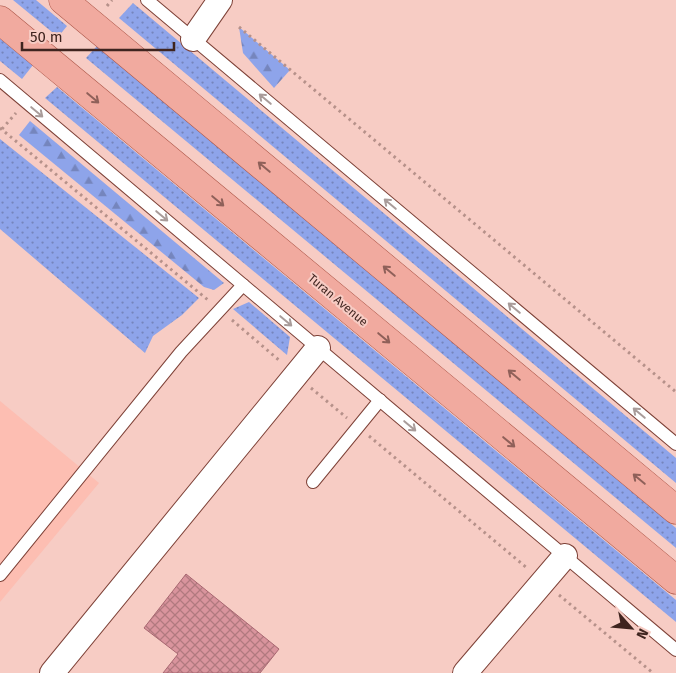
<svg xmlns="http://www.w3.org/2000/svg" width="676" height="673" font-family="'Fira Sans',sans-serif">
	<defs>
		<pattern id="grass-dots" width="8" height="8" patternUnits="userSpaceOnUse" patternTransform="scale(1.25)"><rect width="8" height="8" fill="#8ea4ea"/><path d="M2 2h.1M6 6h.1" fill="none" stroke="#7585bd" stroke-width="1.8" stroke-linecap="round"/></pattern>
		<pattern id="forest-firs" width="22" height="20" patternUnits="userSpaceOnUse" patternTransform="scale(1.25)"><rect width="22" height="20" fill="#8ea4ea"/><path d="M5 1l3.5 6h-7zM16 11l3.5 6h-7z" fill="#7585bd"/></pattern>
		<pattern id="building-cross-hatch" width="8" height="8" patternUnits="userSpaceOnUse" patternTransform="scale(1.25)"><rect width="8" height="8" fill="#d9949d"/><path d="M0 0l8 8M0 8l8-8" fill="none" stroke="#b1797f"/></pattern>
	</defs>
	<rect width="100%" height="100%" fill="#f7ccc4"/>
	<path fill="#fdbeb2" d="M0 401 99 483 0 602Z"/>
	<g fill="url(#grass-dots)">
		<path d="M13 0H36L67 26 58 37Z"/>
		<path d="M133 3 676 458V483L119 18Z"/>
		<path d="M0 38 33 65 22 79 0 61Z"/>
		<path d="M97 46 676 528V548L86 58Z"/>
		<path d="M57 87 676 600V622L45 98Z"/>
		<path d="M0 139 199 298 182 315 153 336 145 353 0 229Z"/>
		<path d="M249 302 290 337 287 355 233 309Z"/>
	</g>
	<g fill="url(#forest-firs)">
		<path d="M239 27 290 70 274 88 243 53Z"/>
		<path d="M30 121 224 283 214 290 204 287 19 135Z"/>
	</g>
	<path fill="url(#building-cross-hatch)" stroke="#a86771" d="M186 574 279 649 260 673H163L178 654 144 628Z"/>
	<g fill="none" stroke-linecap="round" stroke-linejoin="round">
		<g stroke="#7e4238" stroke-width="14">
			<g id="service">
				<path d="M147 0 676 444"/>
				<path d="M0 80 676 650"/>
				<path d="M313 482 380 400"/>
				<path d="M0 575 181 352 243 285"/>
			</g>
		</g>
		<g stroke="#7e4238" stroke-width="26">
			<g id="minor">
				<path d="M193 39 220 0"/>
				<path d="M52 673 318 348"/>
				<path d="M465 673 565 556"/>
			</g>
		</g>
		<g stroke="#ad5749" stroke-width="29">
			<g id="primary">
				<path d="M63 0 676 510"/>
				<path d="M0 20 676 580"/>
			</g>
		</g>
		<g stroke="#b6918a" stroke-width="3" stroke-dasharray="2.5 4" stroke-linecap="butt">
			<path d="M107 6 112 0"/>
			<path d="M239 27 676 392"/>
			<path d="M0 128 208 300"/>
			<path d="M2 129 16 113"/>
			<path d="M232 320 280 361"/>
			<path d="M311 388 347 418"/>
			<path d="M369 436 527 568"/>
			<path d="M559 595 653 673"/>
		</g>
		<use href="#service" stroke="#fff" stroke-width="12"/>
		<use href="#minor" stroke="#fff" stroke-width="24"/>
		<use href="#primary" stroke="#f1aa9f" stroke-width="28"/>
	</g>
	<defs><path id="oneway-shaft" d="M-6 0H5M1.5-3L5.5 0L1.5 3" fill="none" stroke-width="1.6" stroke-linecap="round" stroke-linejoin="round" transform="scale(1.25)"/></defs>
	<g stroke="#8f6059">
		<use href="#oneway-shaft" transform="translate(93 98) rotate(40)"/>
		<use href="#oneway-shaft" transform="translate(264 167) rotate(-140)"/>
		<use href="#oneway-shaft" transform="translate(218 201) rotate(40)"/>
		<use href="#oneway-shaft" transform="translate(389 271) rotate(-140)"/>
		<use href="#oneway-shaft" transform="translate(384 338) rotate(40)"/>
		<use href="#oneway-shaft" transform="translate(514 375) rotate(-140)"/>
		<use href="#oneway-shaft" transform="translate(509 442) rotate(40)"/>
		<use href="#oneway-shaft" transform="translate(639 479) rotate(-140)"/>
	</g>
	<g stroke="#a99c9a">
		<use href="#oneway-shaft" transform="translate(265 99) rotate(-140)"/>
		<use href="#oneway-shaft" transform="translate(37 112) rotate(40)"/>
		<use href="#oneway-shaft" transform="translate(390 204) rotate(-140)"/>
		<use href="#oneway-shaft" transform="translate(162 216) rotate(40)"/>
		<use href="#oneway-shaft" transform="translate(514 308) rotate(-140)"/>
		<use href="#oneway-shaft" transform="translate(286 321) rotate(40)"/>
		<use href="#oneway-shaft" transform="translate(639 413) rotate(-140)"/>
		<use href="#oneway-shaft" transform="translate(410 426) rotate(40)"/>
	</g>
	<g text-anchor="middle" stroke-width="4" stroke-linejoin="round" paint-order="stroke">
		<g font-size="12" fill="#3f241f" stroke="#f7ccc4">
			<text transform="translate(338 300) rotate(40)" y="4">Turan Avenue</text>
		</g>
	</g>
	<g transform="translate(631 628) rotate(117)" stroke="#f7ccc4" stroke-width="4" paint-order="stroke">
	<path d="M0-4L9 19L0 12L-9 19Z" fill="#3f241f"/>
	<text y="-8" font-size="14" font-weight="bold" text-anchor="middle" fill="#3f241f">N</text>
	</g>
	<path d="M22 42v8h152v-8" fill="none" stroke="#3f241f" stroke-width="2.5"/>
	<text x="30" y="42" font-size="15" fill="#3f241f" stroke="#f7ccc4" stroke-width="4" paint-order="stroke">50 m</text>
</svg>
